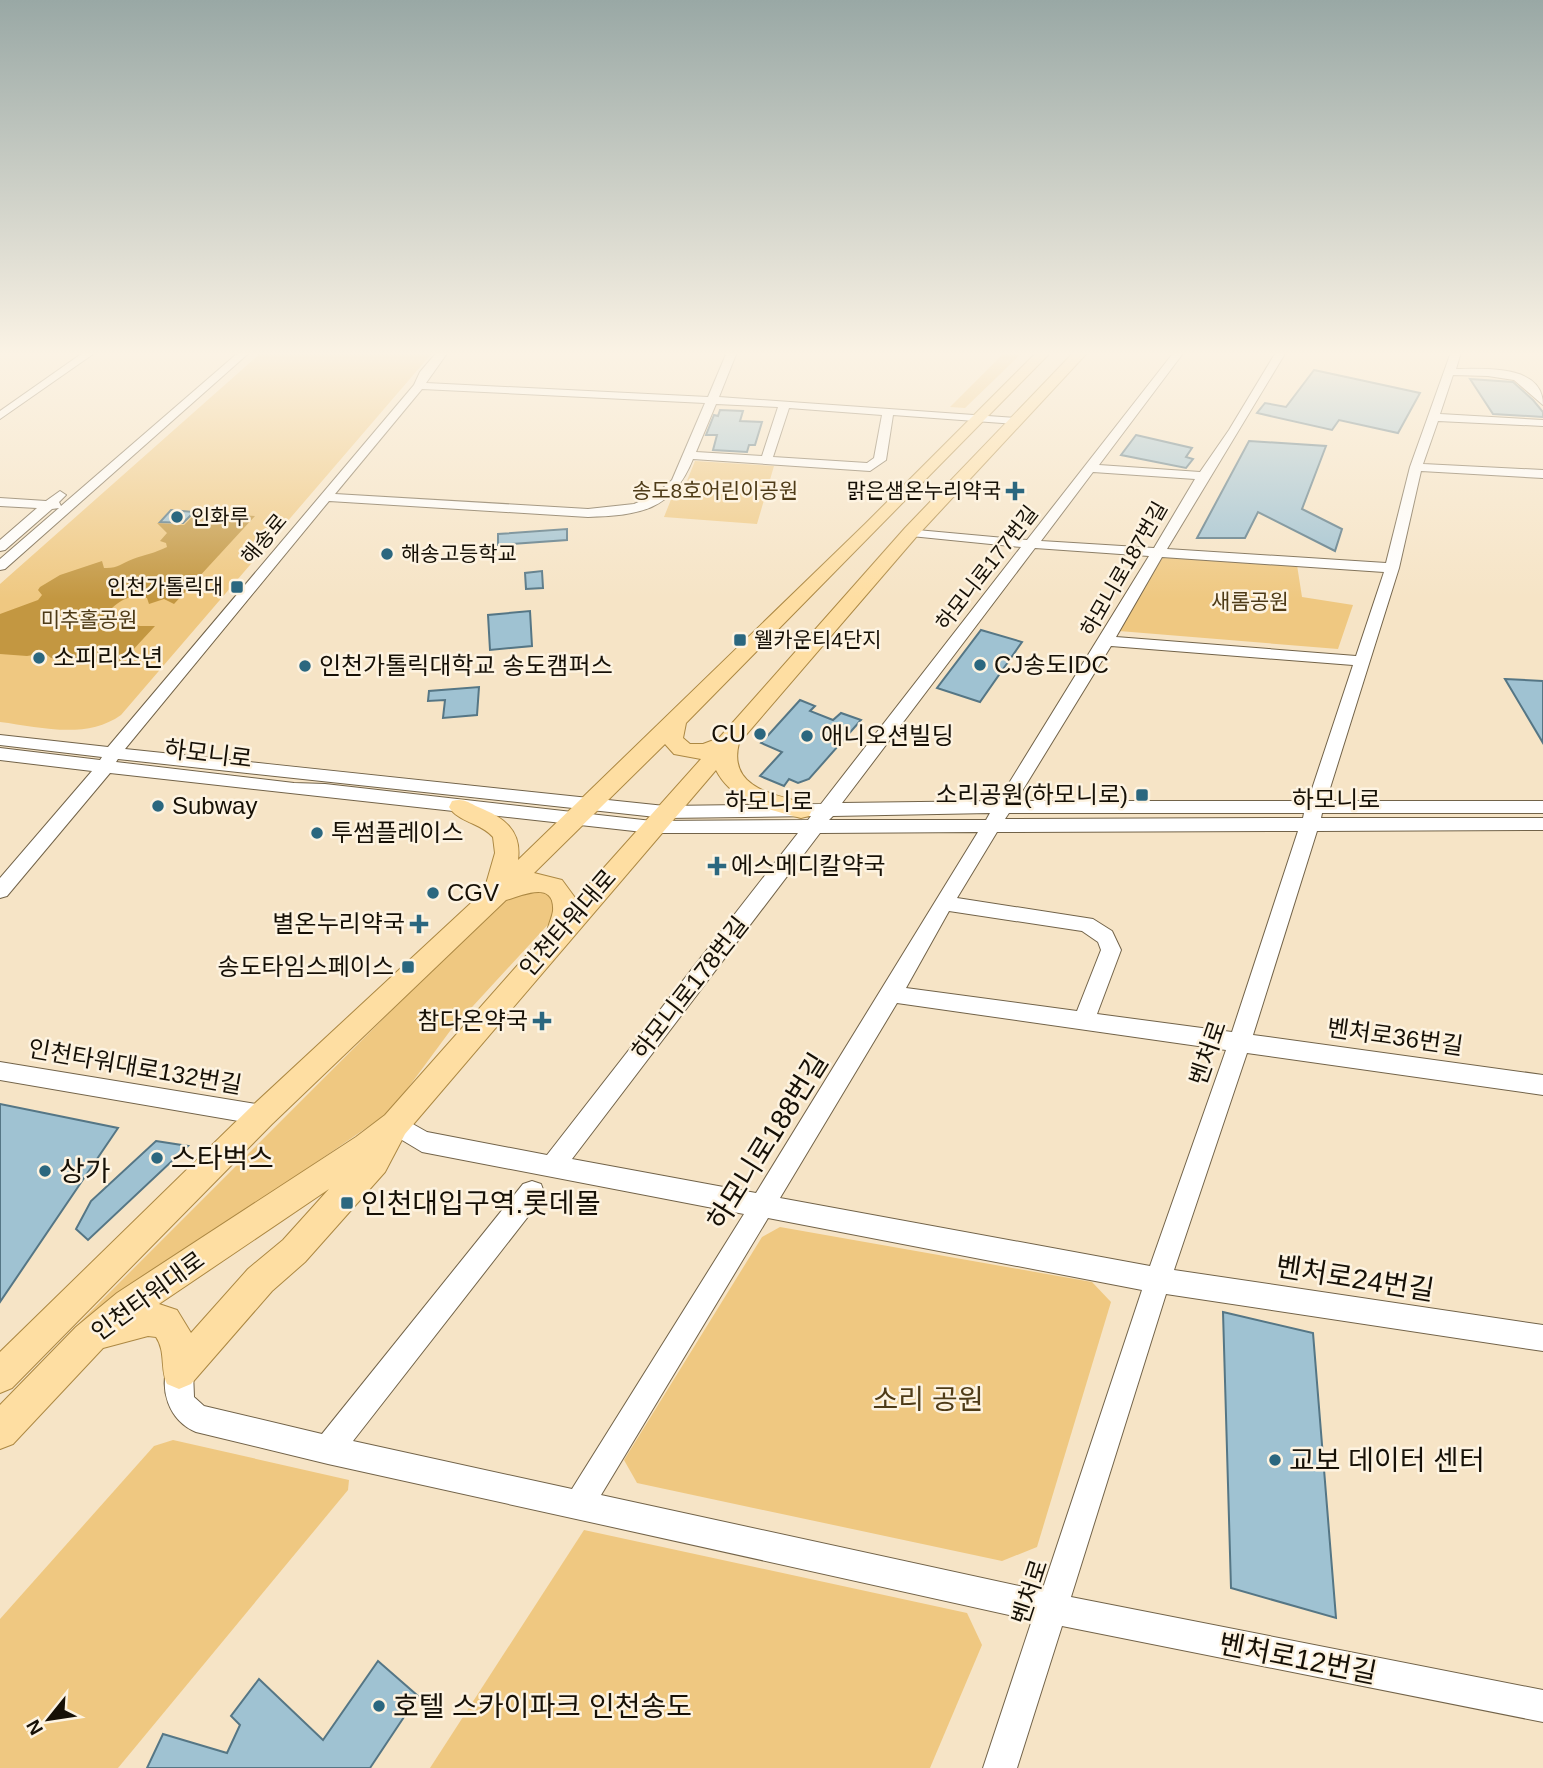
<svg xmlns="http://www.w3.org/2000/svg" width="1543" height="1768" font-family="Arial,'Noto Sans KR',sans-serif">
	<rect width="100%" height="100%" fill="#f6e4c6"/>
	<g fill="#efc881">
		<path d="M262 352H433L121 715C86 740 40 727 0 722V584Z"/>
		<path d="M1005 352H1023L965 408 950 407Z"/>
		<path d="M695 461 774 466 757 524 664 517 672 497 680 498Z"/>
		<path d="M1161 557 1297 565 1302 597 1353 605 1338 649 1119 631Z"/>
		<path d="M526 887 556 895 555 917 450 1031 391 1111 72 1330 504 898Z"/>
		<path d="M780 1227 1092 1282 1111 1302 1037 1547 1002 1561 637 1483 624 1460 762 1237Z"/>
		<path d="M173 1440 349 1480 348 1490 118 1768H0V1619L154 1446Z"/>
		<path d="M584 1530 967 1613 982 1645 930 1768H430Z"/>
	</g>
	<path fill="#c39741" d="M197 512 255 516 174 604 164 599 149 604 147 598C129 594 120 600 108 612V618L140 626H155L120 664 51 658 45 653 27 656 0 654V614L38 600 42 595 38 590 40 587 60 575 102 561 104 568C117 569 122 563 133 559 144 555 155 553 167 547L166 543 160 541 167 533 157 523 184 525Z"/>
	<g fill="#9fc2d2" stroke="#557685" stroke-width="2">
		<path d="M1314 370 1420 393 1398 433 1339 420 1332 430 1257 413 1265 403 1286 407Z"/>
		<path d="M1470 379 1513 382 1533 400 1543 412V417L1493 414Z"/>
		<path d="M720 410 743 411 740 421 762 422 755 445H749L747 452 713 450 717 435H706L714 415 718 416Z"/>
		<path d="M1136 435 1192 448 1186 457 1193 459 1186 468 1121 455Z"/>
		<path d="M1249 441 1326 446 1302 509 1342 529 1335 551 1258 512 1245 538H1197Z"/>
		<path d="M171 510 194 512 183 523 160 522Z"/>
		<path d="M567 529V540L498 545V534Z"/>
		<path d="M542 571 543 588 526 589 525 573Z"/>
		<path d="M530 611 532 646 490 650 488 615Z"/>
		<path d="M981 630 1022 642 980 702 937 688Z"/>
		<path d="M1505 679 1543 681V743Z"/>
		<path d="M479 687 477 715 443 718 445 700 428 701 429 691Z"/>
		<path d="M800 700 815 706 810 711 833 720 841 713 861 720 809 779 798 783 789 779 784 786 760 776 782 752 761 743Z"/>
		<path d="M0 1104 118 1128 0 1302Z"/>
		<path d="M156 1141 188 1146 88 1240 76 1229 91 1201Z"/>
		<path d="M1223 1312 1313 1333 1336 1618 1231 1588Z"/>
		<path d="M378 1661 418 1696 370 1768H147L163 1734 227 1753 240 1725 231 1716 259 1679 323 1740Z"/>
	</g>
	<g fill="none" stroke-linecap="round" stroke-linejoin="round">
		<g stroke="#726349" stroke-width="2">
			<g id="minor">
				<path d="M84 352H96L0 419V411Z"/>
				<path d="M239 352H250L5 569 0 570V559L59 508 52 509 5 550 0 551V540L37 508 0 506V498L46 501 60 491 66 495 59 502 61 506Z"/>
				<path d="M437 352H448L426 383 708 397 727 352H737L719 397 1016 418 1022 421 1016 424 893 415 886 460 870 471 693 459C672 511 640 515 588 517L329 501 125 749 665 806 821 804 1021 547 911 536 906 535V529L1027 540 1174 352H1184L1099 465 1200 472 1229 430 1276 352H1286L1167 549 1386 563 1410 467 1451 352H1461L1456 369C1484 369 1543 364 1543 405L1514 380 1488 376 1453 375 1440 414 1543 420V426L1438 421 1423 464 1543 470V478L1421 471 1399 568 1326 801H1543V813H1322L1321 818H1543V830L1317 831 1253 1035 1543 1075V1095L1247 1053 1174 1270 1543 1325V1351L1166 1294 1071 1597 1543 1690V1722L1062 1626 1017 1768H983L1032 1620 328 1464 196 1432C169 1421 158 1389 169 1362L179 1358 189 1362 193 1372 194 1397 204 1406 322 1434 523 1184 532 1181 541 1184 544 1192 541 1200 353 1441 572 1489 744 1214 422 1152 387 1131 383 1124 387 1117 395 1114 427 1132 547 1155 798 833H652L110 773 7 896 0 898V878L92 771 0 760V748L100 760 102 757 0 745V735L108 747 414 385 420 372ZM422 389 705 403 672 480 655 495 634 504 588 509 335 494ZM716 404 778 407 762 456 696 452ZM789 408 882 415 874 458 867 463 773 457ZM1093 472 1195 479 1154 548 1041 541ZM1035 548 1149 556 998 801 842 803ZM1162 557 1384 572 1356 656 1116 637ZM1111 646 1353 665 1308 801H1016ZM118 759 665 818 811 816 808 820 652 821 325 784 294 783 116 762ZM990 813 986 820H829L833 816ZM1009 813H1304L1303 818 1005 819ZM1298 831 1232 1032 1097 1014 1121 950 1112 931 1093 919 957 898 997 832ZM978 832 756 1193 572 1159 820 833ZM949 911 1082 931 1098 942 1101 950 1077 1011 906 988ZM897 1003 1226 1050 1150 1266 780 1198ZM768 1218 1142 1290 1042 1591 601 1495Z"/>
				<path d="M0 1062 262 1105 270 1108 274 1115 270 1122 262 1125 0 1080Z"/>
			</g>
		</g>
		<g stroke="#ac8843" stroke-width="2">
			<path id="major" d="M1037 352H1051L686 723 683 738 690 744H703L719 738 905 528 1074 352H1088L917 536 739 743C727 789 776 795 809 804L812 810 809 816 801 818C769 809 733 803 716 770L405 1134 385 1172 305 1262 272 1291 191 1384 179 1389 167 1384C160 1368 166 1352 156 1337L148 1336 103 1348 13 1444 0 1449V1405L76 1327 117 1293 356 1137 385 1115 547 932C548 925 552 918 553 911 555 879 521 896 506 900L272 1124 12 1388 0 1393V1352L252 1106 484 891 495 853 493 837C481 823 458 822 449 807L452 801C463 798 468 802 478 807 503 817 522 830 518 860L865 524ZM665 744 674 754 701 759 576 899 562 880 534 873ZM329 1189 283 1240 248 1269 191 1333 177 1310 159 1304Z"/>
		</g>
		<use href="#minor" fill="#fff" fill-rule="evenodd"/>
		<use href="#major" fill="#fedea2" fill-rule="evenodd"/>
	</g>
	<linearGradient id="sky" x2="0" y2="1"><stop stop-color="#99a8a5"/><stop offset="0.59" stop-color="#fbf3e5"/><stop offset="1" stop-color="#fbf3e5" stop-opacity="0"/></linearGradient>
	<rect width="1543" height="599" fill="url(#sky)"/>
	<g fill="#2b677f" stroke="#fdf3e1" stroke-width="2.5">
		<path d="M1011.5 480.5h7v7h7v7h-7v7h-7v-7h-7v-7h7z"/>
		<circle cx="177" cy="517" r="7"/>
		<circle cx="387" cy="554" r="7"/>
		<rect x="230" y="580" width="14" height="14" rx="3.5"/>
		<rect x="733" y="633" width="14" height="14" rx="3.5"/>
		<circle cx="39" cy="658" r="7"/>
		<circle cx="980" cy="665" r="7"/>
		<circle cx="305" cy="666" r="7"/>
		<circle cx="760" cy="734" r="7"/>
		<circle cx="807" cy="736" r="7"/>
		<rect x="1135" y="788" width="14" height="14" rx="3.5"/>
		<circle cx="158" cy="806" r="7"/>
		<circle cx="317" cy="833" r="7"/>
		<path d="M713.5 855.5h7v7h7v7h-7v7h-7v-7h-7v-7h7z"/>
		<circle cx="433" cy="893" r="7"/>
		<path d="M415.5 913.5h7v7h7v7h-7v7h-7v-7h-7v-7h7z"/>
		<rect x="401" y="960" width="14" height="14" rx="3.5"/>
		<path d="M538.5 1010.5h7v7h7v7h-7v7h-7v-7h-7v-7h7z"/>
		<circle cx="157" cy="1158" r="7"/>
		<circle cx="45" cy="1171" r="7"/>
		<rect x="340" y="1196" width="14" height="14" rx="3.5"/>
		<circle cx="1275" cy="1460" r="7"/>
		<circle cx="379" cy="1706" r="7"/>
	</g>
	<g text-anchor="middle" stroke-width="5" stroke-linejoin="round" paint-order="stroke">
		<g font-size="21" fill="#4e3b17" stroke="#fdf3e1">
			<text x="715" y="498">송도8호어린이공원</text>
			<text x="1250" y="609">새롬공원</text>
			<text x="89" y="627">미추홀공원</text>
		</g>
		<g font-size="21" fill="#161006" stroke="#fdf3e1" text-anchor="start">
			<text x="1001" y="498" text-anchor="end">맑은샘온누리약국</text>
			<text x="191" y="524">인화루</text>
			<text x="401" y="561">해송고등학교</text>
			<text x="223" y="594" text-anchor="end">인천가톨릭대</text>
			<text x="754" y="647">웰카운티4단지</text>
		</g>
		<g font-size="21" fill="#161006" stroke="#fdf3e1">
			<text transform="translate(264 539) rotate(-50)" y="7">해송로</text>
			<text transform="translate(987 568) rotate(-52)" y="7">하모니로177번길</text>
			<text transform="translate(1124 569) rotate(-60)" y="7">하모니로187번길</text>
		</g>
		<g font-size="24" fill="#161006" stroke="#fdf3e1" text-anchor="start">
			<text x="53" y="666">소피리소년</text>
			<text x="994" y="673">CJ송도IDC</text>
			<text x="319" y="674">인천가톨릭대학교 송도캠퍼스</text>
			<text x="746" y="742" text-anchor="end">CU</text>
			<text x="821" y="744">애니오션빌딩</text>
			<text x="1128" y="803" text-anchor="end">소리공원(하모니로)</text>
			<text x="172" y="814">Subway</text>
			<text x="331" y="841">투썸플레이스</text>
			<text x="731" y="874">에스메디칼약국</text>
			<text x="447" y="901">CGV</text>
			<text x="405" y="932" text-anchor="end">별온누리약국</text>
			<text x="394" y="975" text-anchor="end">송도타임스페이스</text>
			<text x="528" y="1029" text-anchor="end">참다온약국</text>
		</g>
		<g font-size="24" fill="#161006" stroke="#fdf3e1">
			<text transform="translate(208 754) rotate(7)" y="8">하모니로</text>
			<text x="1336" y="808">하모니로</text>
			<text x="769" y="810">하모니로</text>
			<text transform="translate(568 923) rotate(-49)" y="8">인천타워대로</text>
			<text transform="translate(690 988) rotate(-52)" y="8">하모니로178번길</text>
			<text transform="translate(1395 1037) rotate(8)" y="8">벤처로36번길</text>
			<text transform="translate(1208 1053) rotate(-71)" y="8">벤처로</text>
			<text transform="translate(135 1067) rotate(10)" y="8">인천타워대로132번길</text>
			<text transform="translate(148 1296) rotate(-36)" y="8">인천타워대로</text>
			<text transform="translate(1030 1592) rotate(-72)" y="8">벤처로</text>
		</g>
		<g font-size="28" fill="#161006" stroke="#fdf3e1">
			<text transform="translate(767 1141) rotate(-58)" y="10">하모니로188번길</text>
			<text transform="translate(1355 1278) rotate(9)" y="10">벤처로24번길</text>
			<text transform="translate(1298 1658) rotate(11)" y="10">벤처로12번길</text>
		</g>
		<g font-size="28" fill="#161006" stroke="#fdf3e1" text-anchor="start">
			<text x="171" y="1168">스타벅스</text>
			<text x="59" y="1181">상가</text>
			<text x="361" y="1213">인천대입구역.롯데몰</text>
			<text x="1289" y="1470">교보 데이터 센터</text>
			<text x="393" y="1716">호텔 스카이파크 인천송도</text>
		</g>
		<g font-size="28" fill="#4e3b17" stroke="#fdf3e1">
			<text x="928" y="1409">소리 공원</text>
		</g>
	</g>
	<g transform="translate(49 1719) rotate(240)" stroke="#fdf3e1" stroke-width="5" paint-order="stroke">
	<path d="M0-5L12 26L0 18L-12 26Z" fill="#161006"/>
	<text y="-10" font-size="19" font-weight="bold" text-anchor="middle" fill="#161006">N</text>
	</g>
</svg>
